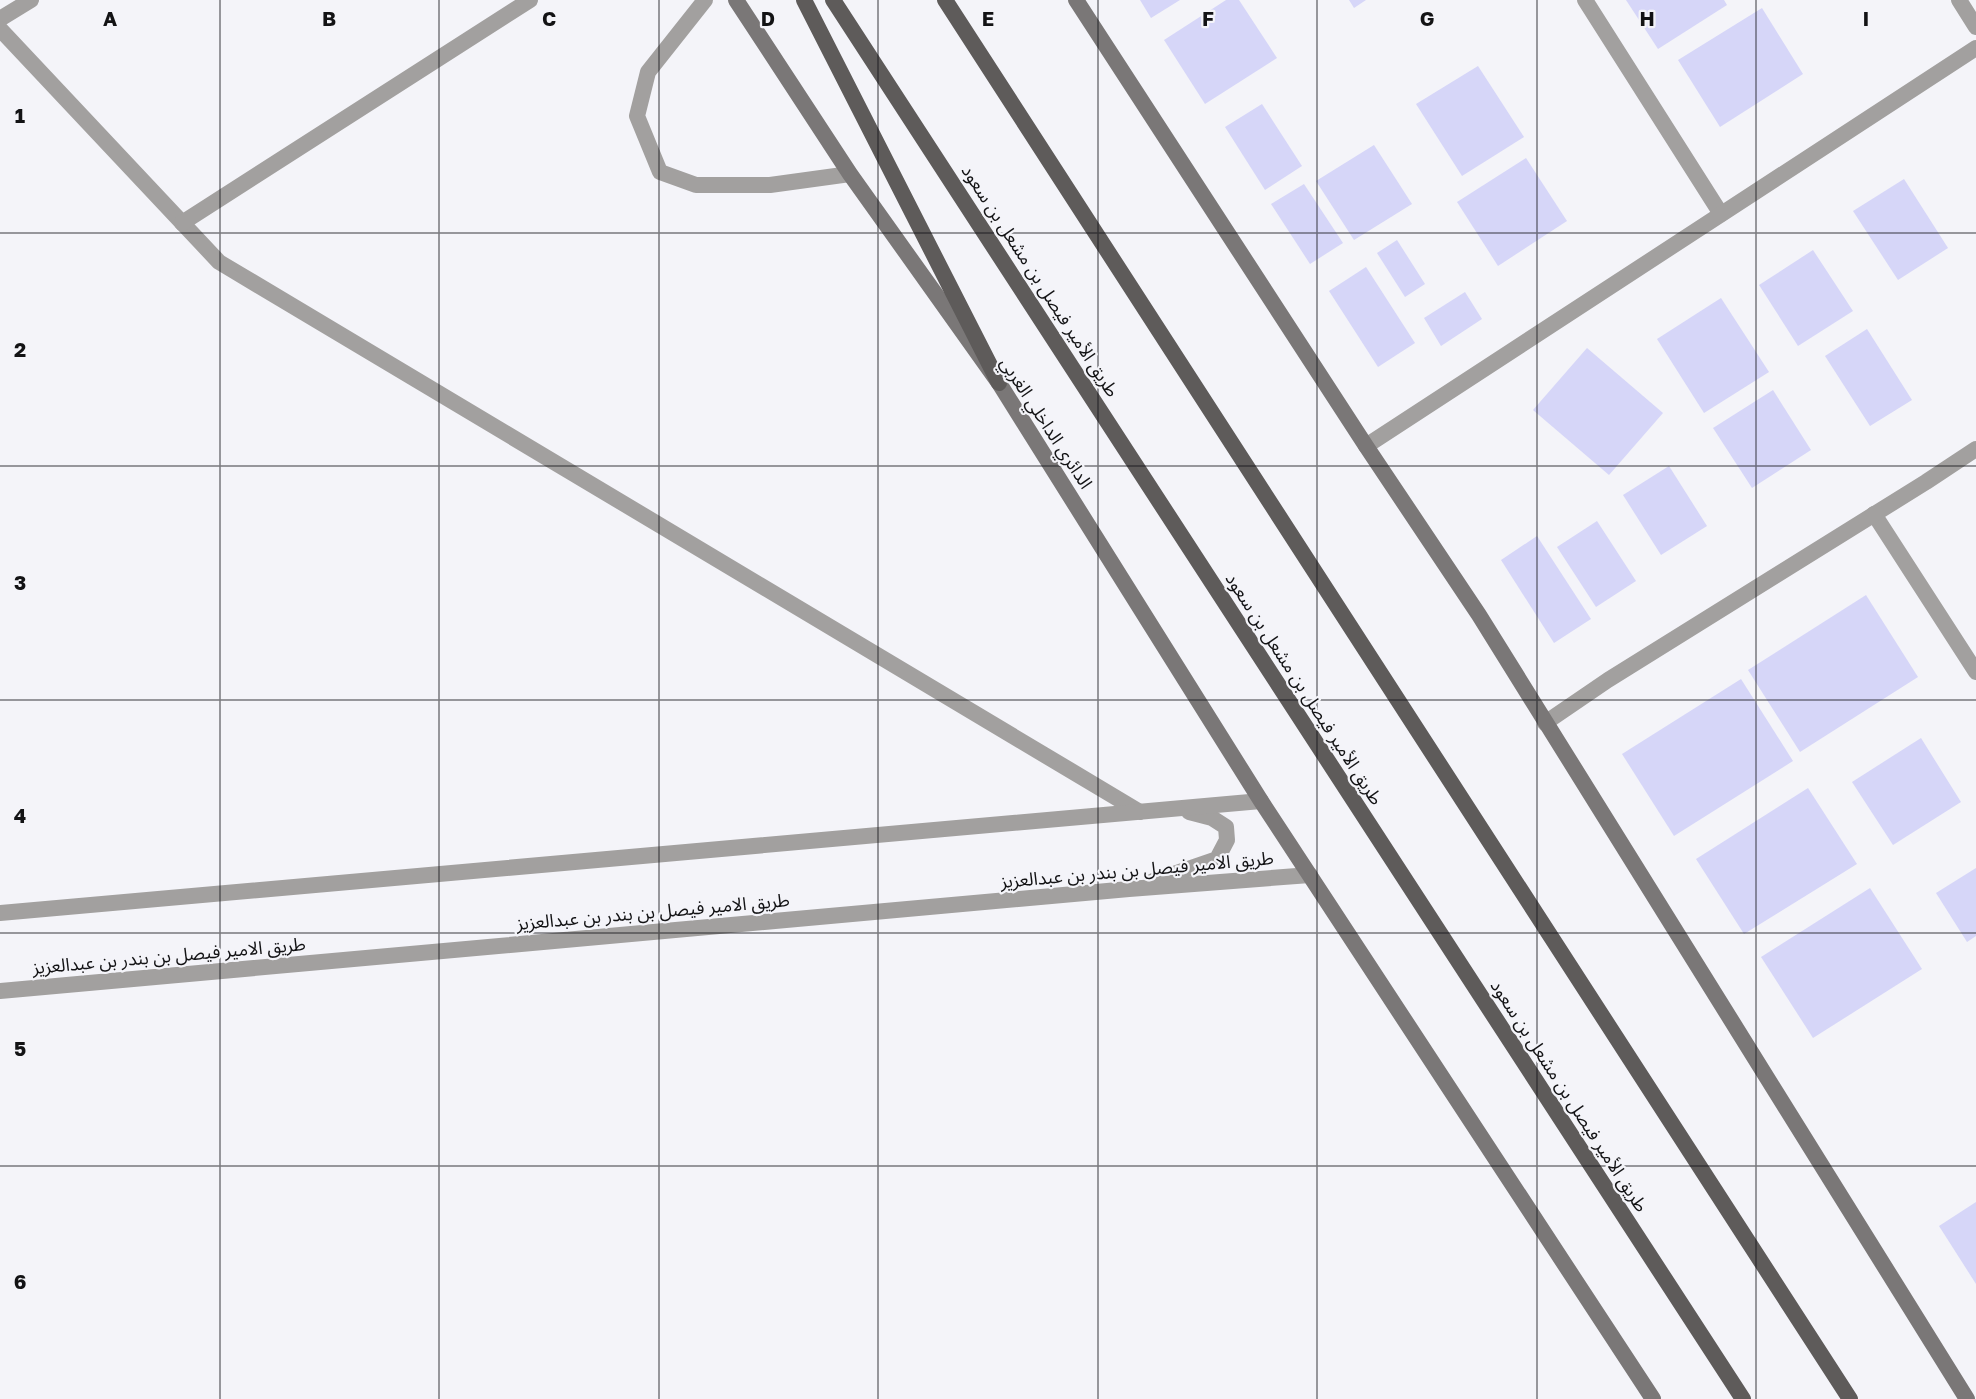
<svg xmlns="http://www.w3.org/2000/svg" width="1976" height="1399" font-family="'Golos Text','Noto Sans Arabic',sans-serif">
	<rect width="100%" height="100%" fill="#f4f4f9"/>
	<g fill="#d6d6f8">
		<path d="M1140 0H1180L1151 18Z"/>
		<path d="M1226 0H1239L1277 58 1205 104 1164 40Z"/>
		<path d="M1349 0H1366L1354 8Z"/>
		<path d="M1626 0H1724L1727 5 1658 49Z"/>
		<path d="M1762 8 1803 74 1720 127 1678 60Z"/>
		<path d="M1478 66 1524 137 1462 176 1416 104Z"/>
		<path d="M1262 104 1302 166 1265 190 1225 127Z"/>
		<path d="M1374 145 1412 204 1354 240 1316 181Z"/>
		<path d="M1526 158 1567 221 1498 266 1457 202Z"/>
		<path d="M1904 179 1948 248 1898 280 1853 211Z"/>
		<path d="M1304 184 1343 243 1310 264 1271 204Z"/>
		<path d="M1397 240 1425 284 1405 297 1377 253Z"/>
		<path d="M1813 250 1853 311 1798 346 1759 285Z"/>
		<path d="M1366 267 1415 343 1378 367 1329 291Z"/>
		<path d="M1465 292 1482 319 1441 346 1424 318Z"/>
		<path d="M1721 298 1769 372 1704 413 1657 339Z"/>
		<path d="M1867 329 1912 400 1870 426 1825 356Z"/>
		<path d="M1587 348 1663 413 1609 475 1533 410Z"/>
		<path d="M1773 390 1811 450 1752 488 1713 428Z"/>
		<path d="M1669 466 1707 526 1661 555 1623 495Z"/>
		<path d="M1597 521 1636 581 1596 607 1557 547Z"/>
		<path d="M1537 536 1591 619 1554 643 1501 560Z"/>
		<path d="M1866 595 1918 677 1800 752 1748 670Z"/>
		<path d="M1741 679 1793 761 1674 836 1622 754Z"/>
		<path d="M1921 738 1961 802 1893 845 1852 782Z"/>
		<path d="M1808 788 1857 864 1744 934 1696 859Z"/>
		<path d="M1976 868V936L1967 942 1936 893Z"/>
		<path d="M1870 888 1922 969 1813 1038 1761 957Z"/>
		<path d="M1976 1202V1284L1939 1226Z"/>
	</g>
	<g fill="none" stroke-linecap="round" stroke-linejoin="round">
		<path stroke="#a2a09f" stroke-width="16" d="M705 0 648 72 637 116 660 172 696 185H770L850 174"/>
		<g stroke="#a2a09f" stroke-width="16">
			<path d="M1585 0 1721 214"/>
			<path d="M1959 0 1976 27"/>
			<path d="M0 19 31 0"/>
			<path d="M0 29 219 262 1140 812"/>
			<path d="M182 223 530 0"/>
			<path d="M1366 446 1976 48"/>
			<path d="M1874 514 1976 672"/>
			<path d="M1545 723 1608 680 1926 482 1976 449"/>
		</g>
		<g stroke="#a2a09f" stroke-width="16">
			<path d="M1153 881 1217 859 1227 840 1226 827 1212 818 1189 812"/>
			<path d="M0 913 1261 801"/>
			<path d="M0 991 1129 889 1310 875"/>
		</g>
		<g stroke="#7a7777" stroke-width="16">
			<path d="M736 0 850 174 999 383 1261 801 1653 1399"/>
			<path d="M1076 0 1366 446 1479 615 1967 1399"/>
		</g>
		<g stroke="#5e5b5a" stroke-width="16">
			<path d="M804 0 999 383"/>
			<path d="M833 0 1743 1399"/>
			<path d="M945 0 1850 1399"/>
		</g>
	</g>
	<path fill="none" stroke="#131315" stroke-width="1.5" stroke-opacity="0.55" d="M220 0V1399M439 0V1399M659 0V1399M878 0V1399M1098 0V1399M1317 0V1399M1537 0V1399M1756 0V1399M0 233H1976M0 466H1976M0 700H1976M0 933H1976M0 1166H1976"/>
	<g text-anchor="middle" stroke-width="4.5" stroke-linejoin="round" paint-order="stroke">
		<g font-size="18" fill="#131315" stroke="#f4f4f9">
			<text transform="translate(1040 281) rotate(57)" y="6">طريق الأمير فيصل بن مشعل بن سعود</text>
			<text transform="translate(1046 423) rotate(57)" y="6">الدائري الداخلي الغربي</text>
			<text transform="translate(1304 689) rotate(57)" y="6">طريق الأمير فيصل بن مشعل بن سعود</text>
			<text transform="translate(1137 870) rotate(-5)" y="6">طريق الامير فيصل بن بندر بن عبدالعزيز</text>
			<text transform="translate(653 912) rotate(-5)" y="6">طريق الامير فيصل بن بندر بن عبدالعزيز</text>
			<text transform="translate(169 956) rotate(-5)" y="6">طريق الامير فيصل بن بندر بن عبدالعزيز</text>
			<text transform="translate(1569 1096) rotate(57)" y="6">طريق الأمير فيصل بن مشعل بن سعود</text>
		</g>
	</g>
	<g font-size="20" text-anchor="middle" font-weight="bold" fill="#131315" stroke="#f4f4f9" stroke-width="4.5" stroke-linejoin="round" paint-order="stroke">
		<text x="110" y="26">A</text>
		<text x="329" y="26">B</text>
		<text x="549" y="26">C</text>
		<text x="768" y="26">D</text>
		<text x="988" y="26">E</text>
		<text x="1208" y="26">F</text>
		<text x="1427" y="26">G</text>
		<text x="1647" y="26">H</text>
		<text x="1866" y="26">I</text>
		<text x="20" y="123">1</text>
		<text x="20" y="357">2</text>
		<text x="20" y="590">3</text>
		<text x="20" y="823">4</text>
		<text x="20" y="1056">5</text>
		<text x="20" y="1289">6</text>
	</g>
</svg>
